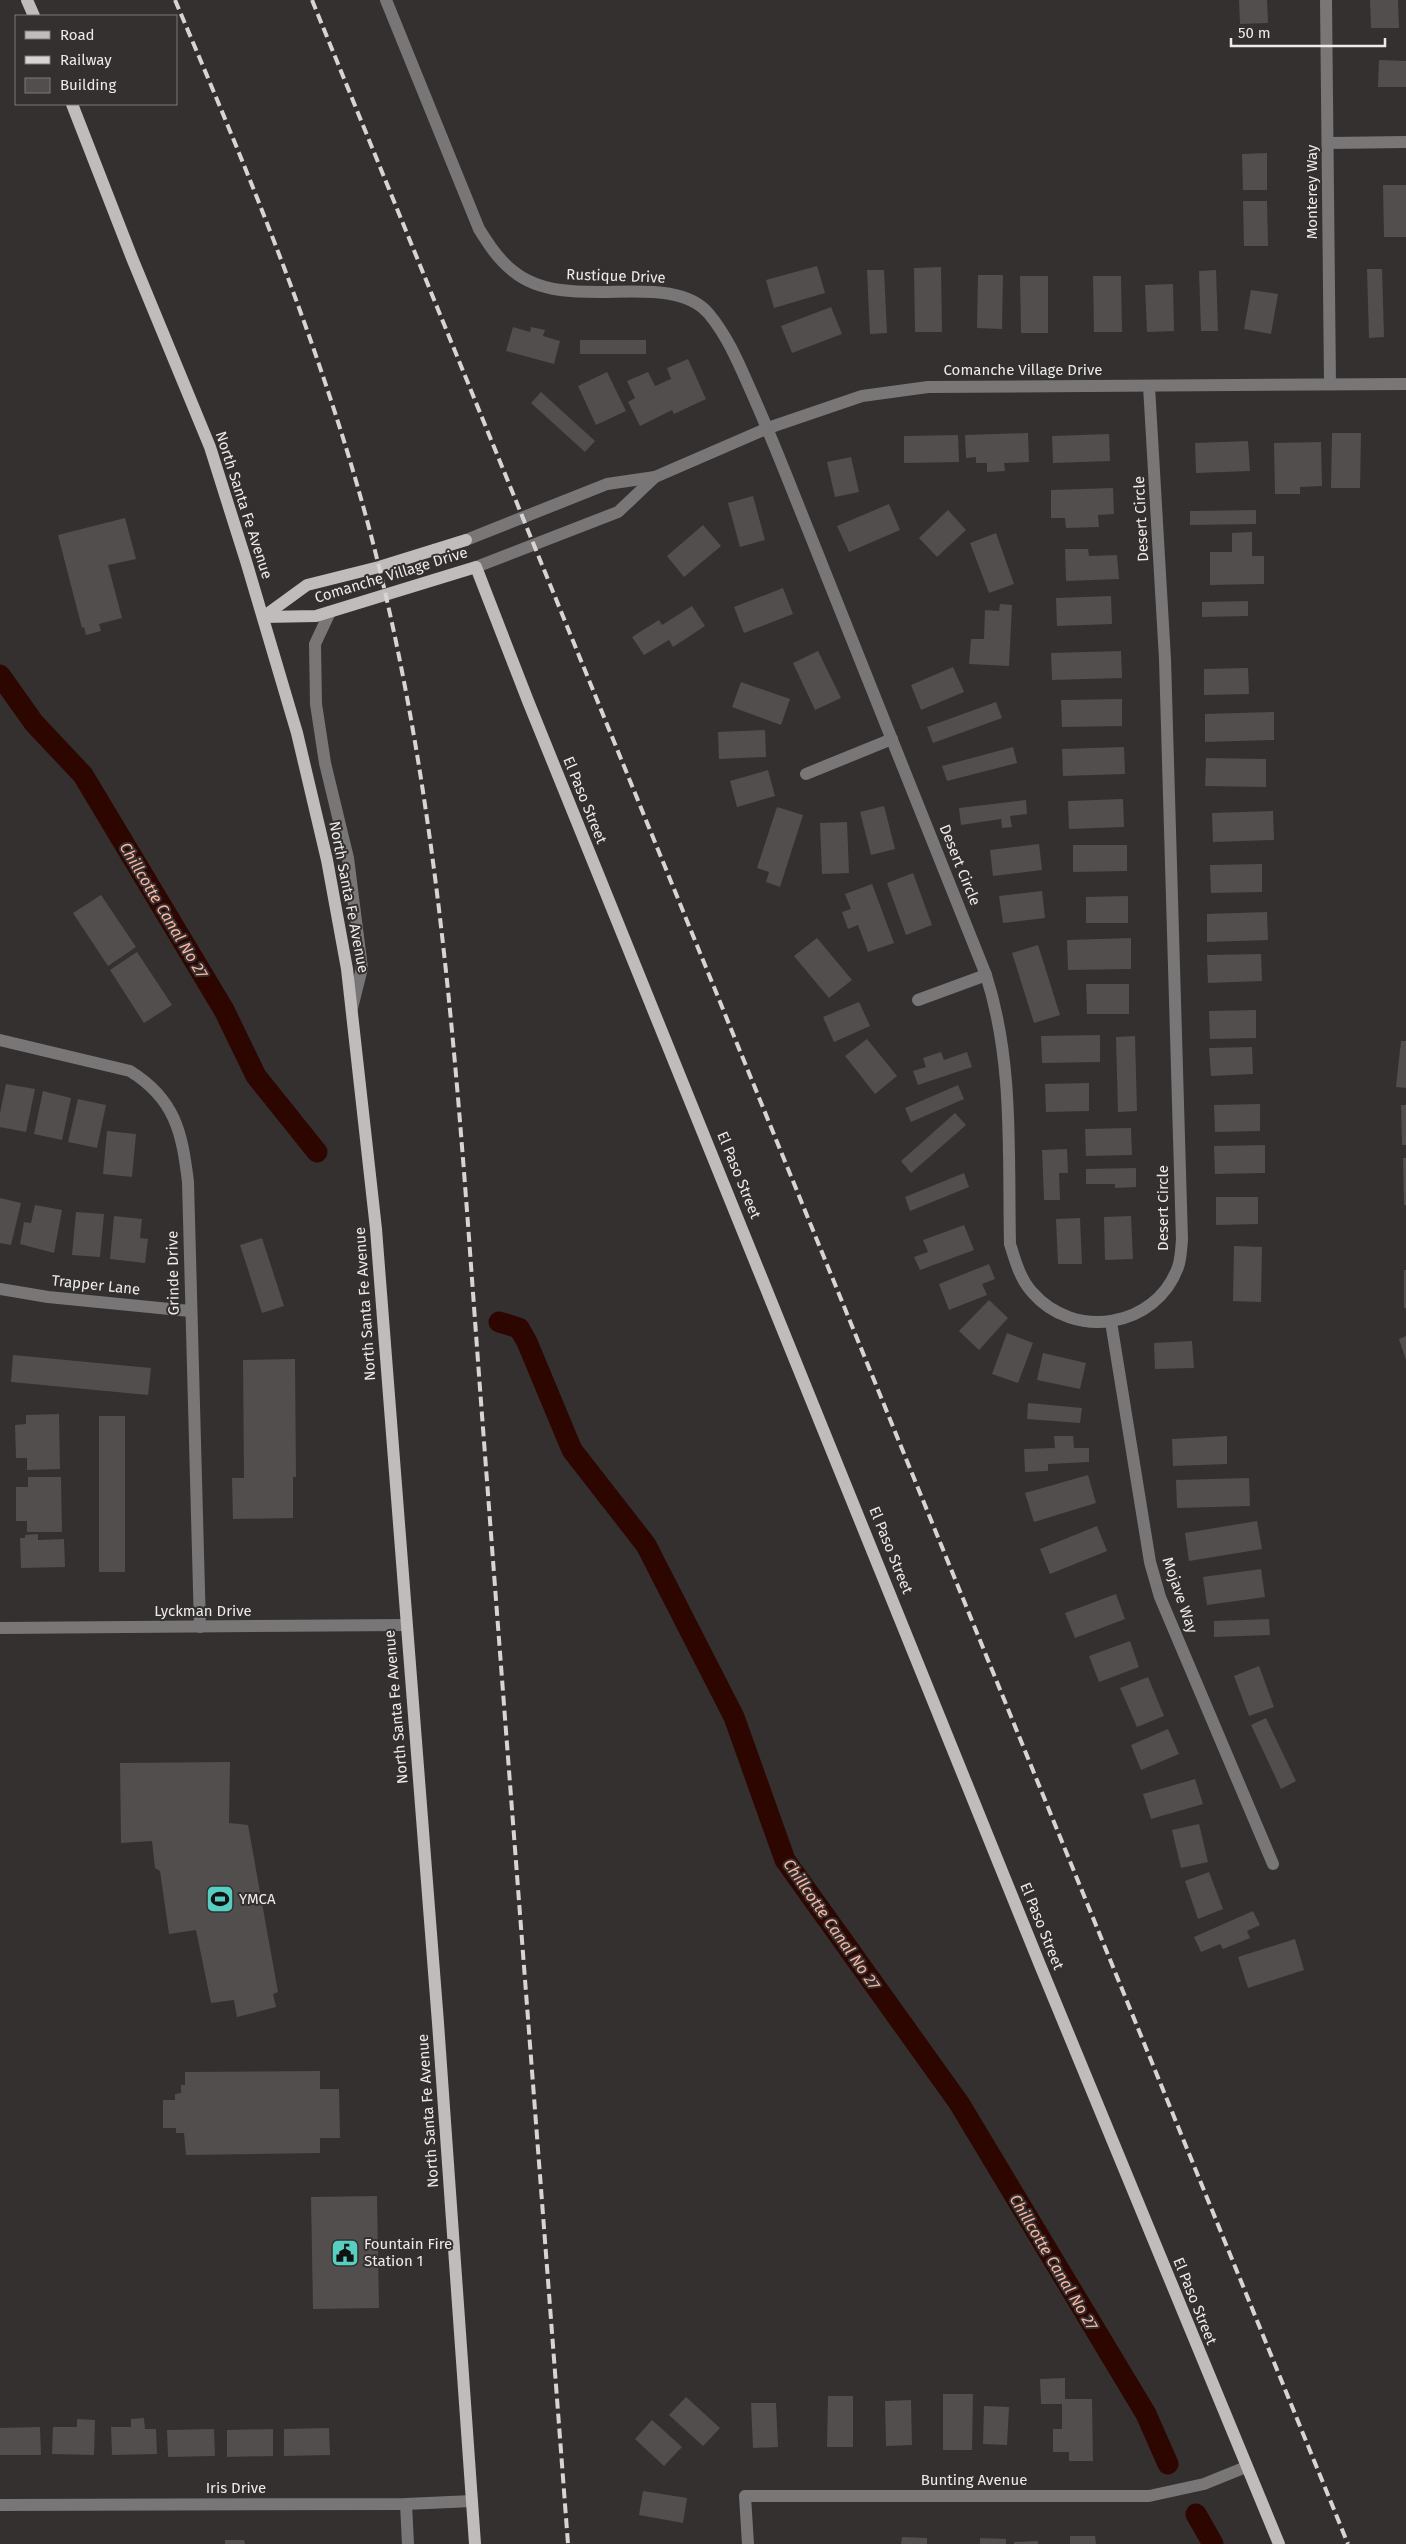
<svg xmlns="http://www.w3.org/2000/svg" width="1406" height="2544" font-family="'Fira Sans',sans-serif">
	<rect width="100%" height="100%" fill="#33302f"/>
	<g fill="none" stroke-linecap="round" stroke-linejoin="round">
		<g stroke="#2d0600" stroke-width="21">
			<path d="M0 675 34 723 83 775 224 1010 256 1076 317 1152"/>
			<path d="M499 1322 519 1328 527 1342 572 1450 646 1545 734 1717 785 1860 959 2103 1146 2414 1168 2464"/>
			<path d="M1196 2514 1213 2544"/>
		</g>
	</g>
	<g fill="#514e4d">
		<path d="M1239 0H1267L1268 23 1240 24Z"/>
		<path d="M1370 0H1398L1399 28H1371Z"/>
		<path d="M1379 60 1406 61V87H1378Z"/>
		<path d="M1267 153V190H1243L1242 154Z"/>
		<path d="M1383 185H1406V237H1384Z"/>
		<path d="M1243 201H1267L1268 246H1244Z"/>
		<path d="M817 266 825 293 774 308 766 280Z"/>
		<path d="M941 267 942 332H915L914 268Z"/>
		<path d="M1367 269H1382L1384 337 1369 338Z"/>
		<path d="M867 270H884L887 333 870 334Z"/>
		<path d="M1216 270 1218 331H1201L1199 271Z"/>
		<path d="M978 275H1003L1002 329 977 328Z"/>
		<path d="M1020 276H1048V333H1021Z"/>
		<path d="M1093 276H1121L1122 332H1094Z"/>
		<path d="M1173 284 1174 331 1147 332 1145 285Z"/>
		<path d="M1251 290 1278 294 1271 334 1244 329Z"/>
		<path d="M831 307 842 334 792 353 781 326Z"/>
		<path d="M513 327 530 332 531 327 545 330 543 336 560 341 554 364 506 351Z"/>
		<rect x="580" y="340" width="66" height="14"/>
		<path d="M688 359 706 399 674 414 672 410 640 426 628 402 635 398 627 381 648 372 655 386 671 379 667 368Z"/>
		<path d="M607 372 626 411 596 425 578 386Z"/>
		<path d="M541 392 595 441 585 452 531 403Z"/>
		<path d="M1028 433 1029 462 1004 463 1005 471 987 472V463H976V457L966 458 965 435Z"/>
		<path d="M1332 433H1361L1360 488H1331Z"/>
		<path d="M1109 434 1110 461 1053 463 1052 436Z"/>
		<path d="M958 435 959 462 904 463V436Z"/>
		<path d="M1248 441 1250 471 1196 473 1195 443Z"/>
		<path d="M1321 442 1322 486 1300 487V494H1275L1274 443Z"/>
		<path d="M851 457 859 492 835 497 827 462Z"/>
		<path d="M1113 488 1114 514 1098 515 1099 527 1066 528 1065 518H1051V490Z"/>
		<path d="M753 496 765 540 740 547 728 503Z"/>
		<path d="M889 504 900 530 849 552 837 526Z"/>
		<path d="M948 510 966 530 937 557 919 538Z"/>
		<path d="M1256 510V524L1190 525V511Z"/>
		<path d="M125 518 136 559 108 565 122 618 99 624 101 631 86 635 84 627 82 628 58 535Z"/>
		<path d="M703 525 721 546 684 577 667 556Z"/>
		<path d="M1252 532V556H1264V584L1210 585V552H1232V533Z"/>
		<path d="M996 533 1014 584 989 593 970 543Z"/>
		<path d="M1065 549H1088L1089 556 1117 555 1119 579 1066 581Z"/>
		<path d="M783 588 793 614 744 633 734 607Z"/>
		<path d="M1111 596 1112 624 1057 626 1056 598Z"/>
		<path d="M1248 601V616L1202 617V602Z"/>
		<path d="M1000 604 1012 605 1009 666 969 664 971 639H984L985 610 999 611Z"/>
		<path d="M692 606 705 626 673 647 669 640 644 655 632 637 659 620 662 625Z"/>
		<path d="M818 651 841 698 815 710 793 663Z"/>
		<path d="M1121 651 1122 678 1052 680 1051 653Z"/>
		<path d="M953 667 964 692 921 710 911 685Z"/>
		<path d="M1248 668 1249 694 1204 695V669Z"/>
		<path d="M741 682 790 699 781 725 732 707Z"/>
		<path d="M1122 699V726L1062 727 1061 700Z"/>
		<path d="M996 702 1002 718 933 743 927 727Z"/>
		<path d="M1274 712V740L1205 742V714Z"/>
		<path d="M765 730 766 757 719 759 718 732Z"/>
		<path d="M1013 747 1017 763 947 781 942 766Z"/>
		<path d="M1124 747 1125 774 1063 776 1062 749Z"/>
		<path d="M1206 758 1266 759V787L1205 786Z"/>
		<path d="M768 770 775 796 737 807 730 781Z"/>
		<path d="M1123 799 1124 827 1069 829 1068 801Z"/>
		<path d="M1026 800 1027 814 1010 816 1012 827 1002 828 1001 819 961 825 959 808Z"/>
		<path d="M884 806 895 849 871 855 860 812Z"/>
		<path d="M777 807 803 815 780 887 766 882 769 872 757 868Z"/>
		<path d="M1273 811 1274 840 1213 842 1212 813Z"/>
		<path d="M847 822 849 873 822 874 820 823Z"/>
		<path d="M1039 844 1042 870 993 876 990 850Z"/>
		<path d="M1073 845H1127V871L1073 872Z"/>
		<path d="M1262 864V892L1211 893 1210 865Z"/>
		<path d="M913 873 932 925 906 935 887 883Z"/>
		<path d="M872 884 894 943 868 952 858 925 848 929 842 912 851 909 845 894Z"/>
		<path d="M1042 891 1045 918 1003 923 999 896Z"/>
		<path d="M101 895 136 947 108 966 73 913Z"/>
		<path d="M1128 896V923H1086V897Z"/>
		<path d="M1267 912 1268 940 1207 942V914Z"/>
		<path d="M817 938 852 980 829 998 794 956Z"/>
		<path d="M1131 938V969L1068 970 1067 940Z"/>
		<path d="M1038 945 1060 1015 1034 1023 1012 953Z"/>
		<path d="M137 952 172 1005 144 1023 110 970Z"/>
		<path d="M1261 954 1262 981 1208 983 1207 955Z"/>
		<path d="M1086 984H1129V1014H1087Z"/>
		<path d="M859 1002 870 1026 834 1042 823 1017Z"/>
		<path d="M1256 1010V1038L1210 1039 1209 1011Z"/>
		<path d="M1100 1035V1062L1042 1063 1041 1036Z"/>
		<path d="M1135 1036 1137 1111 1118 1112 1116 1037Z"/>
		<path d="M867 1039 897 1076 875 1094 845 1056Z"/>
		<path d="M1401 1041H1406V1088L1396 1087Z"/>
		<path d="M1252 1047 1253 1074 1211 1076 1209 1048Z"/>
		<path d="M941 1052 944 1060 967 1052 972 1067 918 1085 913 1071 926 1067 923 1058Z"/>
		<path d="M1089 1083V1111L1046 1112 1045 1084Z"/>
		<path d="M6 1084 35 1089 26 1132 0 1127V1113Z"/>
		<path d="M958 1085 964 1099 911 1122 905 1108Z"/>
		<path d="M43 1091 71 1098 62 1140 34 1134Z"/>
		<path d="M78 1099 106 1105 97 1148 68 1142Z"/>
		<path d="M1260 1104V1131L1215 1132 1214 1105Z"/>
		<path d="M1401 1105H1406V1145H1402Z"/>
		<path d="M955 1113 966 1125 911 1173 901 1161Z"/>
		<path d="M1131 1128 1132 1155 1086 1156 1085 1129Z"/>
		<path d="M107 1131 136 1134 132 1177 103 1174Z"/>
		<path d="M1265 1145V1173L1215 1174 1214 1146Z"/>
		<path d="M1067 1149 1068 1173H1059L1060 1200H1044L1042 1150Z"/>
		<path d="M1403 1158H1406V1205H1404Z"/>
		<path d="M1136 1168V1187L1115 1188V1184H1086V1169Z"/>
		<path d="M964 1173 969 1187 910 1211 905 1197Z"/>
		<path d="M1216 1197H1258V1224L1216 1225Z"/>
		<path d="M0 1198 21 1203 11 1245 0 1243Z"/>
		<path d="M35 1205 62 1210 54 1253 20 1244 24 1222 31 1223Z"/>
		<path d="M76 1212 104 1214 100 1257 72 1255Z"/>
		<path d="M114 1216 142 1219 140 1238 148 1239 145 1263 110 1259Z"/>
		<path d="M1131 1216 1133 1259 1105 1260 1104 1217Z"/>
		<path d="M1080 1218 1082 1264H1058L1056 1219Z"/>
		<path d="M964 1225 974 1250 920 1270 914 1257 928 1252 923 1240Z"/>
		<path d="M262 1238 284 1306 262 1313 240 1245Z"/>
		<path d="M1234 1246 1262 1247 1261 1302 1233 1301Z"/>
		<path d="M989 1264 995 1279 982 1284 987 1295 949 1310 939 1284Z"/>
		<rect x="1404" y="1270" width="2" height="38"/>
		<path d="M989 1300 1008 1318 979 1350 959 1331Z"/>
		<path d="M1007 1333 1033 1343 1018 1383 992 1374Z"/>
		<path d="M1406 1336V1360L1399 1339Z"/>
		<path d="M1192 1341 1194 1368 1155 1369 1154 1343Z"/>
		<path d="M1043 1353 1086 1363 1080 1389 1037 1380Z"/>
		<path d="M13 1355 151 1368 148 1395 11 1382Z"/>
		<path d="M295 1359 296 1477H293V1518L233 1519 232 1478H244L243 1360Z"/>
		<path d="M1028 1403 1082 1408 1080 1423 1027 1419Z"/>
		<path d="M59 1414 60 1469 27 1470V1458H16L15 1425 26 1424V1415Z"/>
		<rect x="99" y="1416" width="26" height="156"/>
		<path d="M1054 1436H1073L1074 1448H1089V1462L1048 1464V1471L1025 1472 1024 1449 1055 1448Z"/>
		<path d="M1227 1436V1464L1173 1466 1172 1439Z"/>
		<path d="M1088 1475 1096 1503 1034 1522 1025 1493Z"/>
		<path d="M28 1477H61L62 1532H27V1521H16V1487H28Z"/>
		<path d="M1249 1478 1250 1506 1177 1508 1176 1480Z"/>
		<path d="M1257 1521 1262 1549 1189 1561 1185 1533Z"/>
		<path d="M1097 1526 1107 1551 1050 1574 1040 1549Z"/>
		<path d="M38 1534V1540L64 1539 65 1567 21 1568 20 1538H25V1535Z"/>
		<path d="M1261 1569 1265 1597 1207 1605 1203 1577Z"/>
		<path d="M1116 1594 1125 1619 1075 1638 1065 1613Z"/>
		<path d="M1269 1619 1270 1635 1214 1637V1621Z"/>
		<path d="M1130 1641 1139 1667 1099 1682 1089 1656Z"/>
		<path d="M1259 1666 1274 1707 1249 1716 1234 1676Z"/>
		<path d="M1148 1677 1164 1716 1137 1727 1120 1688Z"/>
		<path d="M1266 1718 1296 1781 1281 1789 1251 1725Z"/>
		<path d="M1168 1729 1179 1754 1141 1770 1131 1745Z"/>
		<path d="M230 1762 229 1823 248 1825 278 1992 273 1994 276 2007 237 2017 234 2000 211 2003 196 1930 169 1934 160 1871 155 1868 152 1841 121 1843 120 1763Z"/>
		<path d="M1195 1779 1203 1804 1151 1819 1143 1794Z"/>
		<path d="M1199 1824 1208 1862 1181 1868 1172 1830Z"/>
		<path d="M1209 1872 1223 1909 1198 1919 1185 1881Z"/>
		<path d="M1253 1911 1260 1925 1247 1931 1250 1938 1223 1949 1220 1944 1201 1952 1194 1937Z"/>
		<path d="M1295 1939 1304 1970 1248 1988 1238 1957Z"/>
		<path d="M320 2071V2089H339L340 2138H320V2153L186 2155 184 2133H176V2128H163V2100H175V2094L181 2093V2085H185V2072Z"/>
		<path d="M377 2196 379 2308 313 2309 311 2197Z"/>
		<path d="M1065 2378V2399H1092L1093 2461H1069V2452H1053V2429H1062V2404H1041L1040 2379Z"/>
		<path d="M943 2394H973L972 2450H943Z"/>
		<path d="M828 2396H853V2447H827Z"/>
		<path d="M686 2397 720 2428 703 2446 669 2415Z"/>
		<path d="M911 2400 912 2445 886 2446 885 2401Z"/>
		<path d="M751 2403H776L778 2447 753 2448Z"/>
		<path d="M984 2406 1009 2407 1007 2445 983 2444Z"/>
		<path d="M144 2418 145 2429H156L157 2454 112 2455 111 2427H131V2419Z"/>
		<path d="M77 2419 95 2420 94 2455 52 2454 53 2427H77Z"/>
		<path d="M652 2420 682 2447 664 2466 635 2439Z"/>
		<path d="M40 2427 41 2455H0V2428Z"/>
		<path d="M329 2428 330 2455 284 2456V2429Z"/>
		<path d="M214 2429 215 2456 168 2457 167 2430Z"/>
		<path d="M273 2429V2456L227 2457V2430Z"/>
		<path d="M643 2491 687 2498 683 2523 639 2515Z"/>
		<path d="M1070 2536H1095L1096 2544H1070Z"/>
		<path d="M902 2537 927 2538V2544H901Z"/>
		<path d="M980 2538 1006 2539V2544H980Z"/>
		<path d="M225 2540H244L245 2544H225Z"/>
		<path d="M1038 2541V2544H1014V2542Z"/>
	</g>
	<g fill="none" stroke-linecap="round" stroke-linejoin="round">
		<g stroke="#787676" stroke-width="12">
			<path d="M386 0 479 229C489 245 498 259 513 271 567 316 670 267 709 314 728 337 739 364 751 391 772 438 790 485 809 532 868 680 927 828 986 975 1014 1062 1008 1154 1010 1244 1015 1260 1020 1279 1032 1292 1074 1341 1156 1328 1178 1267 1181 1259 1181 1249 1182 1240L1165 659 1149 386"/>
			<path d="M1326 0 1330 384"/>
			<path d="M1329 143 1406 142"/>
			<path d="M466 540 607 484 655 477 768 428 862 396 928 387 1406 384"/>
			<path d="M476 567 618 512 655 477"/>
			<path d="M330 612 315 644 316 704 325 763 348 858 362 968 352 1008"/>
			<path d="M806 774 892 739"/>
			<path d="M918 1000 986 975"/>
			<path d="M0 1040 130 1071C175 1099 182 1132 188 1182L200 1627"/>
			<path d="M0 1289 48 1297 190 1311"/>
			<path d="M1111 1322 1150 1562 1160 1597 1273 1864"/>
			<path d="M0 1628 406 1625"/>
			<path d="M406 2504 408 2544"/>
			<path d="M0 2505 406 2504 472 2501"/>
			<path d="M748 2544 745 2496H1149L1204 2484 1246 2467"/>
		</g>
		<g stroke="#bfbcbb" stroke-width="12">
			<path d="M27 0 34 16"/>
			<path d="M72 104 132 258 210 447 246 561 297 733 327 860 347 969 376 1229 438 2023 475 2544"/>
			<path d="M263 617 316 616 476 567 528 701 1040 1965 1279 2544"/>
			<path d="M263 617 307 585 379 567 466 540"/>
		</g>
		<g stroke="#d7d5d4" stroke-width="4" stroke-dasharray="10 5" stroke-linecap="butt">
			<path d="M175 0C255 188 333 376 381 575 448 854 461 1143 483 1428 511 1800 540 2172 568 2544"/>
			<path d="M312 0 1348 2544"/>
		</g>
	</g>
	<defs>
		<g id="stadium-square" transform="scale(1.4375)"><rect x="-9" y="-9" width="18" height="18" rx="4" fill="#57cec2" stroke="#33302f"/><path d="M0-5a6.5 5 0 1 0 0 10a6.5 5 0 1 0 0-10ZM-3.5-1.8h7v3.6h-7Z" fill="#111"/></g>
		<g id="civic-square" transform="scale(1.4375)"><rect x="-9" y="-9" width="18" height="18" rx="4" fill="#57cec2" stroke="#33302f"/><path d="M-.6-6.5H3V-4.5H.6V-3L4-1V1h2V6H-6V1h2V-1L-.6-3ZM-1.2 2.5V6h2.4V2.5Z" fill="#111"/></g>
	</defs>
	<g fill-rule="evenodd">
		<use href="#stadium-square" x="220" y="1899"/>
		<use href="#civic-square" x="345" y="2253"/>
	</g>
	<g text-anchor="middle" stroke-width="4" stroke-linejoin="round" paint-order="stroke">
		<g font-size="15" fill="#edebea" stroke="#33302f">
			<text transform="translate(1312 192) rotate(-90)" y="5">Monterey Way</text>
			<text transform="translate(616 276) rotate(2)" y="5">Rustique Drive</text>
			<text x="1023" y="375">Comanche Village Drive</text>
			<text transform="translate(244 505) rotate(72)" y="5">North Santa Fe Avenue</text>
			<text transform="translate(1141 519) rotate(-93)" y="5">Desert Circle</text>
			<text transform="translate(391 575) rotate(-17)" y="5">Comanche Village Drive</text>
			<text transform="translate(585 800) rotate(68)" y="5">El Paso Street</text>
			<text transform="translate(960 865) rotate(68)" y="5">Desert Circle</text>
			<text transform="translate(349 897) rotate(79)" y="5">North Santa Fe Avenue</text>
			<text transform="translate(739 1175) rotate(68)" y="5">El Paso Street</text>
			<text transform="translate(1163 1208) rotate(-90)" y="5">Desert Circle</text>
			<text transform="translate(173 1273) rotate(-91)" y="5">Grinde Drive</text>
			<text transform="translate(96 1285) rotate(6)" y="5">Trapper Lane</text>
			<text transform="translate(365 1304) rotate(-94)" y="5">North Santa Fe Avenue</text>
			<text transform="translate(891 1550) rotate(68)" y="5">El Paso Street</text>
			<text transform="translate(1180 1595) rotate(71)" y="5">Mojave Way</text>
			<text x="203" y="1616">Lyckman Drive</text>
			<text transform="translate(396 1707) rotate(-95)" y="5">North Santa Fe Avenue</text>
			<text transform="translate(1042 1926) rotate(68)" y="5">El Paso Street</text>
			<text transform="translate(428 2111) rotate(-94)" y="5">North Santa Fe Avenue</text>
			<text transform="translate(1195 2301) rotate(68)" y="5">El Paso Street</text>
			<text x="974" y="2485">Bunting Avenue</text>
			<text x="236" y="2493">Iris Drive</text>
		</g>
		<g font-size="15" fill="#edebea" stroke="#33302f" text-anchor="start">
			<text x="239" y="1904">YMCA</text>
			<text x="364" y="2249">Fountain Fire<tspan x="364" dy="17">Station 1</tspan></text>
		</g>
		<g font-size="16" font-style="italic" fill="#fdb49f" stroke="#33302f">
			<text transform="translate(164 910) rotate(59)" y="6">Chillcotte Canal No 27</text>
			<text transform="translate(832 1924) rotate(55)" y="6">Chillcotte Canal No 27</text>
			<text transform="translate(1054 2262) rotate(59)" y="6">Chillcotte Canal No 27</text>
		</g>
	</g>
	<rect x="15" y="15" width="162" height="90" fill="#33302f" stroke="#7d7b7a"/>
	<rect x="25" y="31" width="25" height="8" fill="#bfbcbb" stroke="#7d7b7a"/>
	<text x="60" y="40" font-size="15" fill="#edebea">Road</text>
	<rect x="25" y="56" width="25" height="8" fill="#d7d5d4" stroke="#7d7b7a"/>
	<text x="60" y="65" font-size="15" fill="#edebea">Railway</text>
	<rect x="25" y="78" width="25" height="15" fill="#514e4d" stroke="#7d7b7a"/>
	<text x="60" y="90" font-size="15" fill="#edebea">Building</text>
	<path d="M1231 38v8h154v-8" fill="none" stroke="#edebea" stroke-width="2.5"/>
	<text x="1238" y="38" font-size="15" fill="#edebea" stroke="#33302f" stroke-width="4" paint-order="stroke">50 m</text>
</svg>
